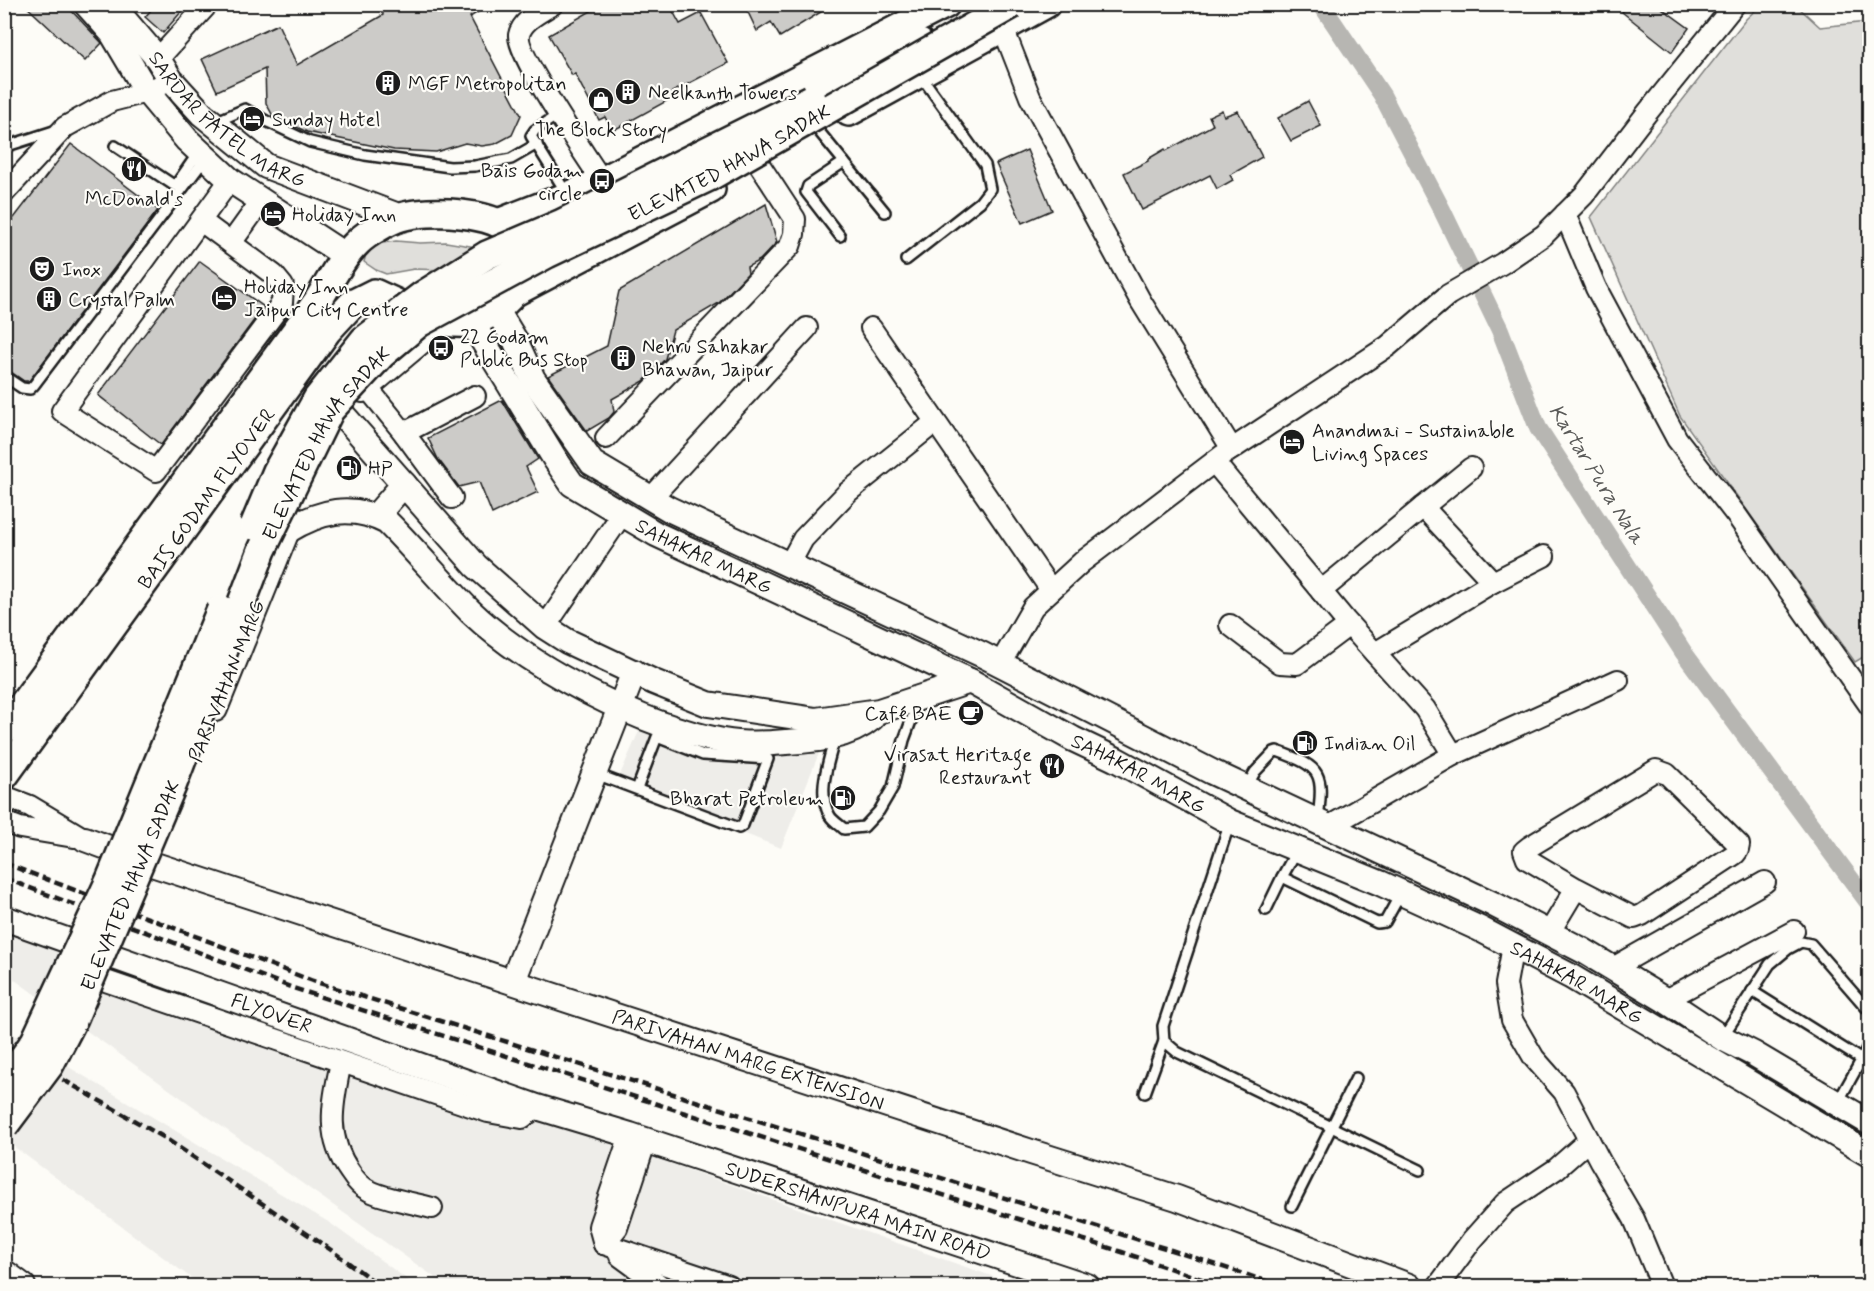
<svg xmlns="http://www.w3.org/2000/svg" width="1874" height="1291" font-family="Mynerve,sans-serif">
	<rect width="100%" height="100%" fill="#fdfcf7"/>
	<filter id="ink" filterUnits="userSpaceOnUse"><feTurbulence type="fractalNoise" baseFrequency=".0167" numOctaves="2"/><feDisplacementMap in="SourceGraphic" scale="12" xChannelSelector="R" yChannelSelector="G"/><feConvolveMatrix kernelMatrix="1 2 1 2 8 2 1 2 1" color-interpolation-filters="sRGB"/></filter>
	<g filter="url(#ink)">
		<g fill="#eeede9">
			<path d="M643 722 823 743 781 848 616 784Z"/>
			<path d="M4 930 1020 1286H447L5 973Z"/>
			<path d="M5 1029 330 1223 416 1286H202L5 1140Z"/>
		</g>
		<g fill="#e0dfdb" stroke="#7e7e7c" stroke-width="1.5">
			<path d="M1761 5H1796L1820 27 1867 22 1869 18 1870 653 1855 662 1680 416 1591 217 1746 19Z"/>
			<path d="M396 241 420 243 446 242 489 249 446 270 414 269 386 274 376 270 364 262 367 250 376 244Z"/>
		</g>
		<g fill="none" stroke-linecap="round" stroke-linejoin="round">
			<path stroke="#b7b6b2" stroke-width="18" d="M1321 4 1382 95 1442 210 1500 330 1538 428 1684 653 1870 905"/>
		</g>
		<g fill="#cccbc8" stroke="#1c1c1c" stroke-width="1.5">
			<path d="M24 4H65L102 43 85 61Z"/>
			<path d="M156 4H188L163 33 145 17Z"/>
			<path d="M382 4H491L470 17 521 115 512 135 495 144 482 146 465 143 436 152 394 150 307 132 273 116 266 103 265 69 217 91 202 59 278 24 297 65 383 15Z"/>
			<path d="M603 4H669L680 24 701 13 728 63 672 92 674 97 612 131 605 117 599 120 575 74 572 75 549 35Z"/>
			<path d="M744 4H834L780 37 771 22 757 31Z"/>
			<path d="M1629 4H1656L1689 28 1672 52 1622 12Z"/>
			<path d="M1308 101 1321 126 1291 141 1278 118Z"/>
			<path d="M1222 110 1224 116 1238 111 1262 157 1230 175 1233 180 1217 189 1210 175 1142 210 1124 173 1148 161V159L1165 149 1166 151 1213 125 1209 116Z"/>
			<path d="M71 144 158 210 29 381H24L4 367V231Z"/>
			<path d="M1027 150 1052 210 1022 223 996 164Z"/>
			<path d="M766 204 777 242 760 260 747 267 748 273 719 303 673 330 665 359 644 381 612 399 614 412 609 418 587 431 548 376 607 346 619 291Z"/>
			<path d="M200 261 264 307 161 445 98 395Z"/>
			<path d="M502 400 538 459 526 467 538 492 492 514 479 482 459 487 438 459 428 438Z"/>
		</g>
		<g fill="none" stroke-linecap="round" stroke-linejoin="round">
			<g stroke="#1c1c1c" stroke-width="14">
				<g id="service">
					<path d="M559 114 535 130 531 136 567 194"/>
					<path d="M215 122 245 109 270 123 310 142 365 155 450 167 475 166 511 159 537 144"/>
					<path d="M817 129 885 212"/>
					<path d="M115 146 175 186 198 153"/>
					<path d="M4 147 57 130"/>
					<path d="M840 236 806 192 808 186 844 162"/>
					<path d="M906 260 980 202 990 189 985 165 921 76"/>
					<path d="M4 376 22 388 30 389 34 385 205 159"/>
					<path d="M835 737C829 761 816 793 830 816 833 821 840 825 844 829L864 827 879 811 893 787 904 740 918 702"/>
					<path d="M596 774 739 828 743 825 768 759 703 755 657 737 637 789"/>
					<path d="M1247 786 1255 772 1274 752 1277 751C1324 768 1323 773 1318 821"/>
					<path d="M1230 822 1163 1026 1164 1041 1177 1052 1420 1170"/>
					<path d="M1297 850 1282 877 1377 923 1385 922 1401 893"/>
					<path d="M1266 910 1282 877"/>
					<path d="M1752 991 1870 1065"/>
					<path d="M1723 1036 1770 964 1788 949 1801 942 1811 944 1870 1012"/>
					<path d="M1145 1093 1164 1041"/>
					<path d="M1838 1102 1864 1055 1870 1040"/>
					<path d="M1292 1206 1356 1078"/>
				</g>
			</g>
			<g stroke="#1c1c1c" stroke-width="24">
				<g id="minor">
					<path d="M553 4C541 12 522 20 519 35 516 54 588 159 602 181"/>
					<path d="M1003 28 1030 97 1140 300 1232 449"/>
					<path d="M158 59 208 4"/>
					<path d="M4 193 65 127 112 101 147 92 171 80"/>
					<path d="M1565 214 1596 288 1677 439 1737 516 1870 706"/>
					<path d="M201 221 274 275 283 286 282 303 156 471 62 411 230 180"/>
					<path d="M231 243 262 200"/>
					<path d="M871 328 1051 590"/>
					<path d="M366 386 404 433 452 498"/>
					<path d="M404 433 475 396"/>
					<path d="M606 438 790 246 794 234 795 219 759 164"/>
					<path d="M1214 462 1345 620 1425 709 1453 755 1328 827"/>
					<path d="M651 498 807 328"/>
					<path d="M1423 507 1471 468"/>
					<path d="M789 565 803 539 848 492 934 423"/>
					<path d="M1493 582 1544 556"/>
					<path d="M1321 591 1423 507 1493 582 1375 653"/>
					<path d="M1230 625 1280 663 1297 664 1349 625"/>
					<path d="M545 627 622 514"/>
					<path d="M1000 664 1033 607 1082 562 1223 455 1388 346 1448 295 1503 263 1544 235 1584 195 1647 113 1735 4"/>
					<path d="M1453 755 1618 680"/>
					<path d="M4 796 30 806 85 839"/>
					<path d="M4 822 20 828 74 837"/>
					<path d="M1549 933 1576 888 1527 859 1524 851 1529 847 1656 770 1667 774 1739 845 1738 850 1735 854 1642 915 1634 918 1576 888"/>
					<path d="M1513 946 1506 984 1512 1020 1534 1058 1564 1092 1600 1161 1634 1219 1662 1286"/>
					<path d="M1613 968 1765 882"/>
					<path d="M91 976 488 1112 522 1118 537 1107"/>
					<path d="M1665 1000 1794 931"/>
					<path d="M341 1062C333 1102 324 1136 350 1172 355 1180 361 1187 370 1191 386 1199 414 1203 432 1208"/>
					<path d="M604 1244 729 1286"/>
					<path d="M604 1244 599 1226 630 1135"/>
					<path d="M604 1244 617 1228 646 1140"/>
					<path d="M620 1256 661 1286"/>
					<path d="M1438 1286 1472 1240 1505 1203 1556 1169 1589 1140"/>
				</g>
			</g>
			<g stroke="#1c1c1c" stroke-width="28">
				<g id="tertiary">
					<path d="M86 4 112 33 147 92 187 140 230 180 346 256"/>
					<path id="s1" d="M111 4 158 59 171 80 202 114 266 166 401 217"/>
					<path d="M496 309 515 340 533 379 592 463 669 509 983 655 1212 772 1493 904 1584 951 1665 1000 1722 1038 1754 1054 1870 1123"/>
					<path id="s2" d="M472 323 555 459 572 484 656 534 970 681 1073 739 1115 759 1230 822 1380 883 1480 929 1570 976 1870 1155"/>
					<path d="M363 390 444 322"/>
					<path d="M343 415 476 566 545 627 567 641 654 682 708 704 816 720 879 711 970 681"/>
					<path d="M376 516 404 484"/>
					<path d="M287 531C320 511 351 503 387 522 416 551 442 583 471 612 531 669 641 726 723 741 744 745 765 744 786 742 816 740 848 738 872 718"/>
					<path d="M215 709 287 531 291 516"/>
					<path id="s3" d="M85 839 155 865 1031 1152 1177 1198 1409 1286"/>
					<path id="s4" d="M4 918 537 1107 630 1135 1087 1286"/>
					<path d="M513 981 634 672"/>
					<path d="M4 1272 23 1286"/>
				</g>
			</g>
			<g stroke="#1c1c1c" stroke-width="32">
				<g id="secondary">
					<path d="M822 93 920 43"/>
					<path d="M849 112 1046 4"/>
					<path d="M498 223 568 196 602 181 946 4"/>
					<path d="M515 292 711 189"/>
					<path d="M4 730 317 302C330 282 341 258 358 242 367 233 390 220 401 217 429 209 495 211 515 235 545 269 506 310 473 322 466 324 454 323 446 322 430 320 391 300 374 293L352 304 327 331 4 776"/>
				</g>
			</g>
			<use href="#service" stroke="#fdfcf7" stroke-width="9"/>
			<use href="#minor" stroke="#fdfcf7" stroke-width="20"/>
			<use href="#tertiary" stroke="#fdfcf7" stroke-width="24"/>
			<use href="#secondary" stroke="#fdfcf7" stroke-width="27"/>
			<g stroke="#1c1c1c" stroke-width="4.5" stroke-dasharray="9 4.5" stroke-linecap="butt">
				<path d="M4 863 313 981 1171 1250 1281 1286"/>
				<path d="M4 878 293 988 1122 1252 1222 1286"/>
				<path d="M4 1046 165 1138 331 1250 380 1286"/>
			</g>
			<g stroke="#1c1c1c" stroke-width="32" stroke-linecap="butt">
				<g id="secondary-bridge">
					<path d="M254 526 277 471 317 399 364 340 423 295 487 255 560 224 811 99"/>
					<path d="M4 1085 35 1041 109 882 221 609"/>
					<path id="s5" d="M4 1126 49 1066 74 1018 172 786 262 550 330 410 381 355 419 323 547 254 709 177 1013 4"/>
				</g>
			</g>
			<use href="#secondary-bridge" stroke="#fdfcf7" stroke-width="27"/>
		</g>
	</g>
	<defs>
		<g id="building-disc" transform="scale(1.35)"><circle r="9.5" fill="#1c1c1c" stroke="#fdfcf7"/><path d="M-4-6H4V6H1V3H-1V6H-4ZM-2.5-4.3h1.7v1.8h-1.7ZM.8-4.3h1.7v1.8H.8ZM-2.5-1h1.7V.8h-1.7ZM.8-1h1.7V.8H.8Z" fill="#fff"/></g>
		<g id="shop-disc" transform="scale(1.35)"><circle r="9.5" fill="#1c1c1c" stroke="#fdfcf7"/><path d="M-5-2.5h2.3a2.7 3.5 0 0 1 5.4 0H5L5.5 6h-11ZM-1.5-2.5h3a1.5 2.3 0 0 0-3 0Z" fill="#fff"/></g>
		<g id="hotel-disc" transform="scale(1.35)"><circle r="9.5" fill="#1c1c1c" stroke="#fdfcf7"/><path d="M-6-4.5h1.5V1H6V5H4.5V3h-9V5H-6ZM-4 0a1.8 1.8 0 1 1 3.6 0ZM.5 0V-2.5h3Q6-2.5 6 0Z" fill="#fff"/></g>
		<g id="restaurant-disc" transform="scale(1.35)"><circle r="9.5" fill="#1c1c1c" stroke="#fdfcf7"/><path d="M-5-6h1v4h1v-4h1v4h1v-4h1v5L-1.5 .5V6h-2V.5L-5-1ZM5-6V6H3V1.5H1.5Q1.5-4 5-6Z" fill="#fff"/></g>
		<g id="bus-disc" transform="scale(1.35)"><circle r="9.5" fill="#1c1c1c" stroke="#fdfcf7"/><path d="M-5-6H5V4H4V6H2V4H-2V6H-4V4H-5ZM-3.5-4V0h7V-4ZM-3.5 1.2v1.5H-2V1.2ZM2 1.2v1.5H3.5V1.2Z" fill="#fff"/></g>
		<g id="theatre-disc" transform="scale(1.35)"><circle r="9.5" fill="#1c1c1c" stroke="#fdfcf7"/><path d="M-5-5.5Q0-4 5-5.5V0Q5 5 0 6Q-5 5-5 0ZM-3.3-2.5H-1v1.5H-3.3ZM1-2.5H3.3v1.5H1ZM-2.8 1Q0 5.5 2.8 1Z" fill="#fff"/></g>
		<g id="fuel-disc" transform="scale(1.35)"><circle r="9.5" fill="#1c1c1c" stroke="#fdfcf7"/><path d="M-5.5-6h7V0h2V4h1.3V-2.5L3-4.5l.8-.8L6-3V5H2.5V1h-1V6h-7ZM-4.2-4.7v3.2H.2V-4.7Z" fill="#fff"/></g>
		<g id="cafe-disc" transform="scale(1.35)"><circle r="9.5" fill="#1c1c1c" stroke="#fdfcf7"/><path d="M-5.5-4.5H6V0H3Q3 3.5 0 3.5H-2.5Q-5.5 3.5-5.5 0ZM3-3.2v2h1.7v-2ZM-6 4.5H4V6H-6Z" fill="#fff"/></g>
	</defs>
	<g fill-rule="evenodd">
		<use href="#building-disc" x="388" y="83"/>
		<use href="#building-disc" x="628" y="92"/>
		<use href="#shop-disc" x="601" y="100"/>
		<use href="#hotel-disc" x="252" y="119"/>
		<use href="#restaurant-disc" x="134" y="169"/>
		<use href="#bus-disc" x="602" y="181"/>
		<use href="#hotel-disc" x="273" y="214"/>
		<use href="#theatre-disc" x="42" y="269"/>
		<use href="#hotel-disc" x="224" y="298"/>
		<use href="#building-disc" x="49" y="299"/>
		<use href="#bus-disc" x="441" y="348"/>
		<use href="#building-disc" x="623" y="358"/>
		<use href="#hotel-disc" x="1292" y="442"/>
		<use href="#fuel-disc" x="349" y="468"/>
		<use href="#cafe-disc" x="971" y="713"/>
		<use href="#fuel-disc" x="1305" y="743"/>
		<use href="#restaurant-disc" x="1052" y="766"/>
		<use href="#fuel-disc" x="843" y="798"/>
	</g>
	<g text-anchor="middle" stroke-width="4.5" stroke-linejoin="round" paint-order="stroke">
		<g font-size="20" fill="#1c1c1c" stroke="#fdfcf7" text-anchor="start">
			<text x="408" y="90">MGF Metropolitan</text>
			<text x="648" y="99">Neelkanth Towers</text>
			<text x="272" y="126">Sunday Hotel</text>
			<text x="601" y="136" text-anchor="middle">The Block Story</text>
			<text x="582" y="177" text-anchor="end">Bais Godam<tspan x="582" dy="23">circle</tspan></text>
			<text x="134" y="205" text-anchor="middle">McDonald's</text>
			<text x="292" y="221">Holiday Inn</text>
			<text x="62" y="276">Inox</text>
			<text x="244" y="293">Holiday Inn<tspan x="244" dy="23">Jaipur City Centre</tspan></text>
			<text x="68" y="306">Crystal Palm</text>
			<text x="460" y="343">22 Godam<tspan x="460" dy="23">Public Bus Stop</tspan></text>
			<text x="642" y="353">Nehru Sahakar<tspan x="642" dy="23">Bhawan, Jaipur</tspan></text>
			<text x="1312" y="437">Anandmai - Sustainable<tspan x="1312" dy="23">Living Spaces</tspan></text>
			<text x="368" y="475">HP</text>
			<text x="952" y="720" text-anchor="end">Café BAE</text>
			<text x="1324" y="750">Indian Oil</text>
			<text x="1032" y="761" text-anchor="end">Virasat Heritage<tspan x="1032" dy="23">Restaurant</tspan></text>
			<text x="824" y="805" text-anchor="end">Bharat Petroleum</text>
		</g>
		<g font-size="20" fill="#1c1c1c" stroke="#fdfcf7">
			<text dy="7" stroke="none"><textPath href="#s1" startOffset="166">SARDAR PATEL MARG</textPath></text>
			<text dy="7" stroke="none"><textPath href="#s5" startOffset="1263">ELEVATED HAWA SADAK</textPath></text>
			<text dy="7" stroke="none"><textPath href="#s5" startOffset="759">ELEVATED HAWA SADAK</textPath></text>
			<text transform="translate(206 498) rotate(-54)" y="7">BAIS GODAM FLYOVER</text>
			<text dy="7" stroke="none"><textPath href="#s2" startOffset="340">SAHAKAR MARG</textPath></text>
			<text transform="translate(226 681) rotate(-68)" y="7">PARIVAHAN MARG</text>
			<text dy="7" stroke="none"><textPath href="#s2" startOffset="826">SAHAKAR MARG</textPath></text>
			<text dy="7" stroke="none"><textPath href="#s5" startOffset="273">ELEVATED HAWA SADAK</textPath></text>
			<text dy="7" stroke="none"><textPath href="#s2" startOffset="1312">SAHAKAR MARG</textPath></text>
			<text dy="7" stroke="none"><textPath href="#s4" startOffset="284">FLYOVER</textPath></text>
			<text dy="7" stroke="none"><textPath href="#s3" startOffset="699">PARIVAHAN MARG EXTENSION</textPath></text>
			<text dy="7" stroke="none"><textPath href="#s4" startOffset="903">SUDERSHANPURA MAIN ROAD</textPath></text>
		</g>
		<g font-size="21" font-style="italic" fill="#5a5a58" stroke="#fdfcf7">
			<text transform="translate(1597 474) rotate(58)" y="7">Kartar Pura Nala</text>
		</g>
	</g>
	<rect width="1874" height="1291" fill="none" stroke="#fdfcf7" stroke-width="24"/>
	<rect x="12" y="12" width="1850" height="1267" fill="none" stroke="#1c1c1c" stroke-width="2" filter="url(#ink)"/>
</svg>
